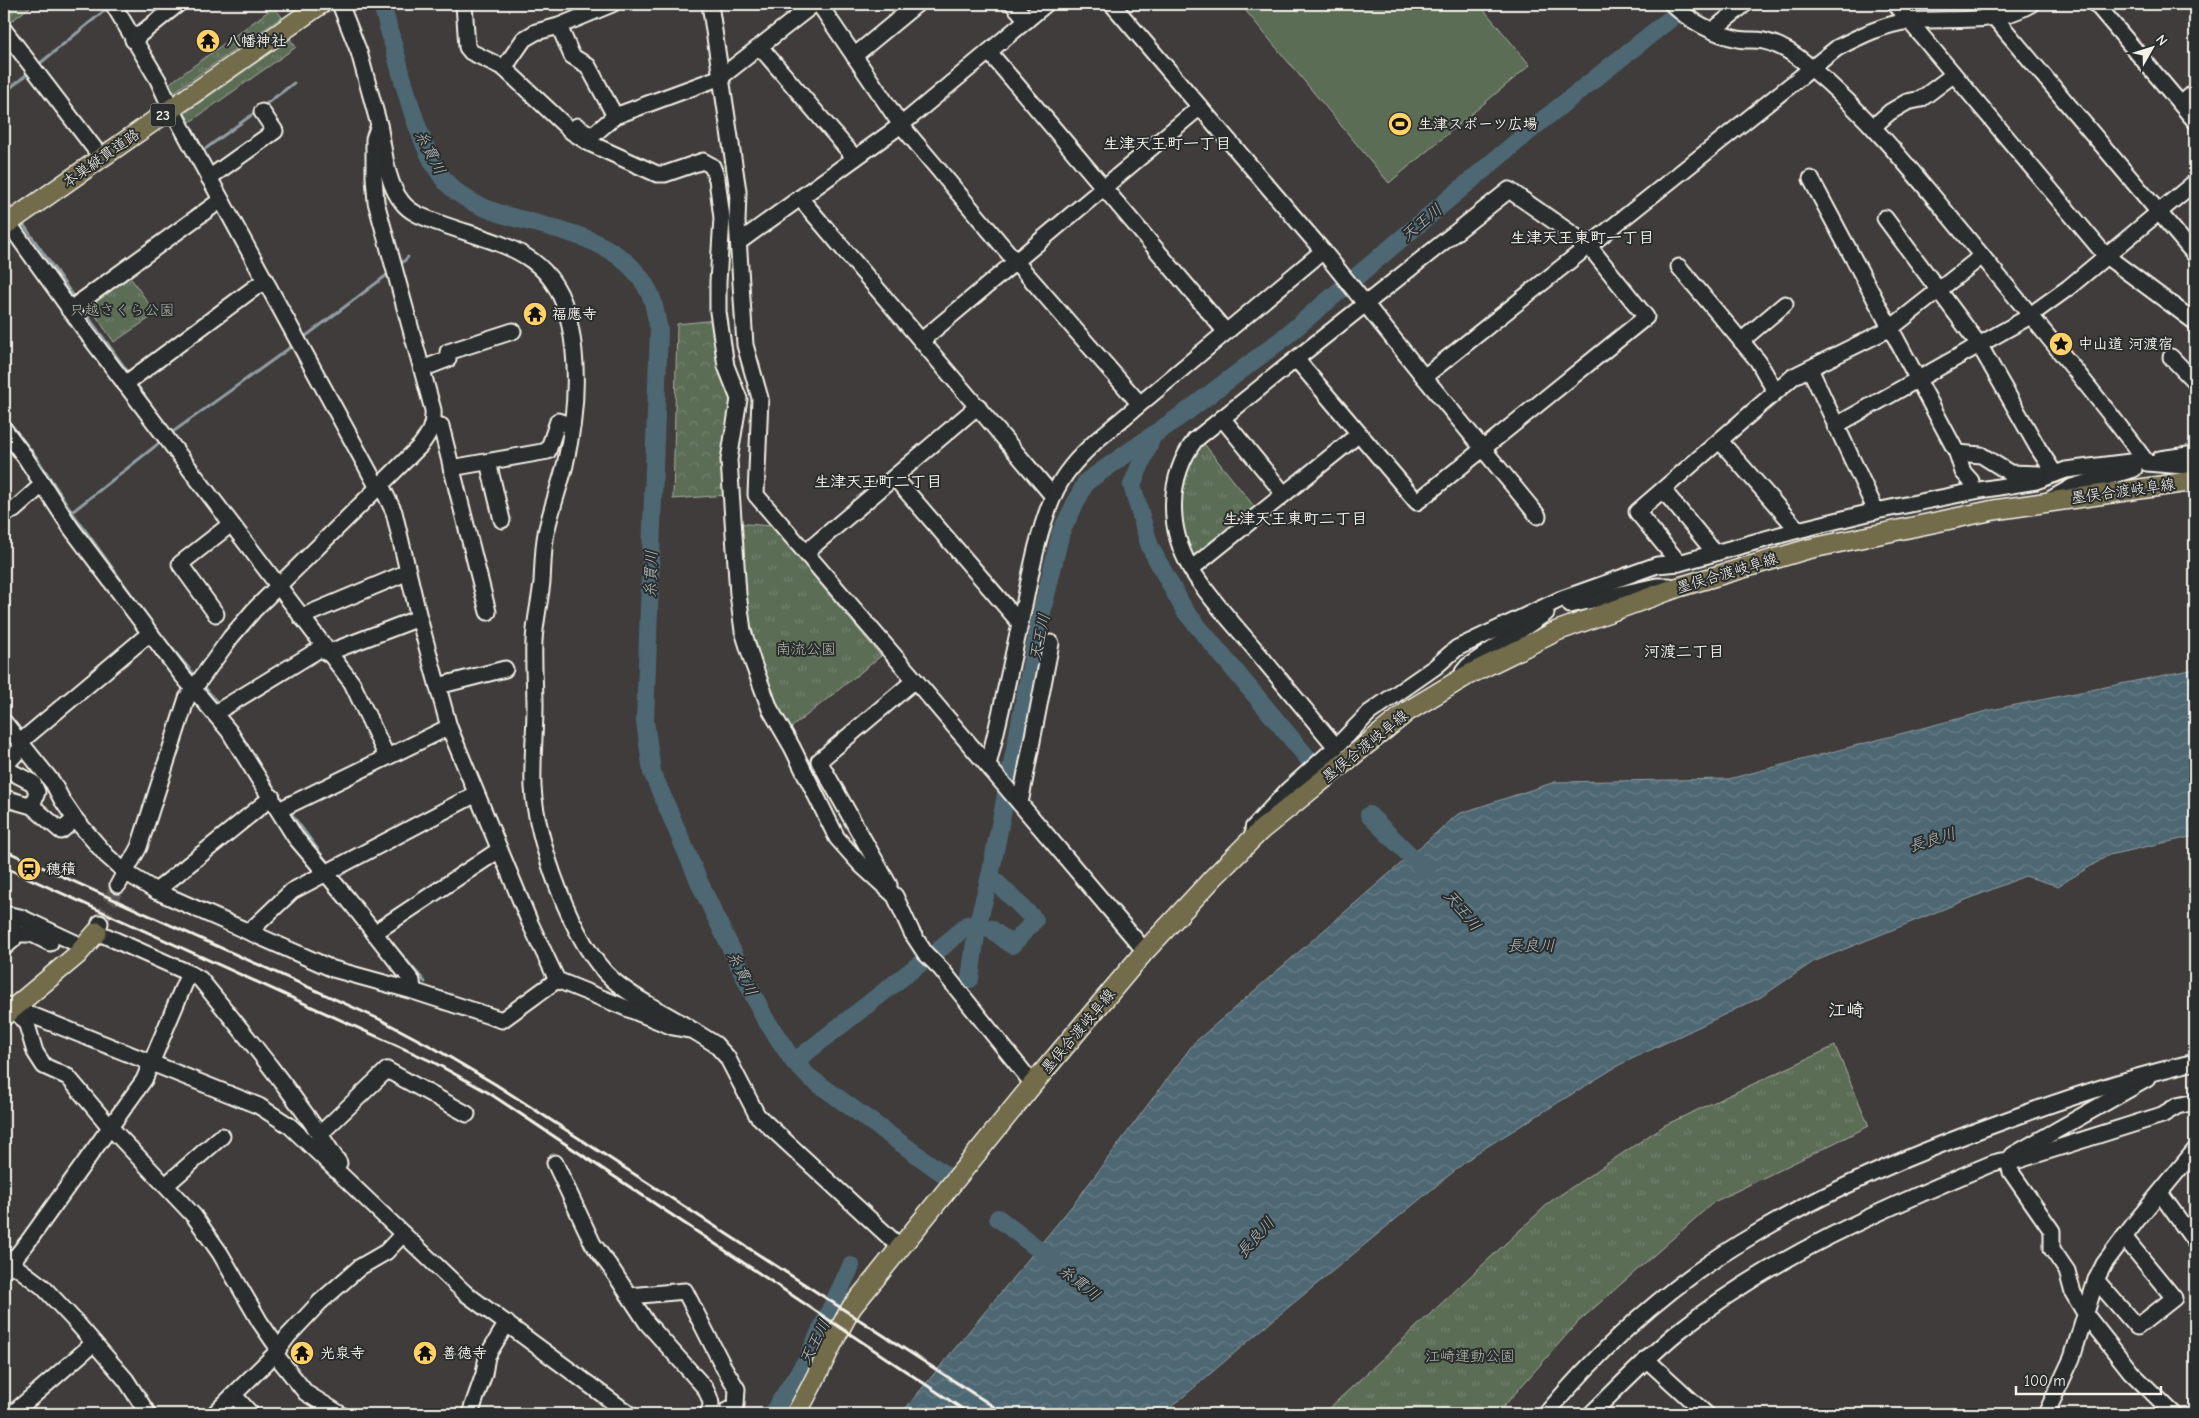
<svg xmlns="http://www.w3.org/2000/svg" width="2199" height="1418" font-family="'Comic Neue','Klee One',sans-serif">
	<defs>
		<pattern id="grass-dots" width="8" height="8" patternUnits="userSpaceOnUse" patternTransform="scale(1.25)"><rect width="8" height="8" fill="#5c6d57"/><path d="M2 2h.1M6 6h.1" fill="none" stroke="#74826f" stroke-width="1.8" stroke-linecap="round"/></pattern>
		<pattern id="forest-crowns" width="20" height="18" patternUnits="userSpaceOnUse" patternTransform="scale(1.25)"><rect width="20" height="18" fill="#5c6d57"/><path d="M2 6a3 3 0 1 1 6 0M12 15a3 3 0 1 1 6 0" fill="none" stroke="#74826f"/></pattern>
		<pattern id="park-tufts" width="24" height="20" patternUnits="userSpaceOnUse" patternTransform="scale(1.25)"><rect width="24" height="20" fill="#5c6d57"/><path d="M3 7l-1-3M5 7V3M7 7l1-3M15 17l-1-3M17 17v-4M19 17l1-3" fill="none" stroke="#74826f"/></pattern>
		<pattern id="water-waves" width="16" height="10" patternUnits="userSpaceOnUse" patternTransform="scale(1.25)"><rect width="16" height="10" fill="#4e6773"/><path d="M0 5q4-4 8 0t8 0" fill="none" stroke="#687d87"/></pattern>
	</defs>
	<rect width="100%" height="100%" fill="#403c3c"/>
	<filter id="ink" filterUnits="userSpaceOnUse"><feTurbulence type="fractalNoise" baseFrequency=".02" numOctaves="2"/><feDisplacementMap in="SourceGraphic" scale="10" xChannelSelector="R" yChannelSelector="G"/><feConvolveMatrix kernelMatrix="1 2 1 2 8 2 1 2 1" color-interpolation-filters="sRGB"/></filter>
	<g filter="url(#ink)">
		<path fill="url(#grass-dots)" stroke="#a8afa0" d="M4 4H34L6 25 4 18Z"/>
		<path fill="url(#forest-crowns)" stroke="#a8afa0" d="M716 320 735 395 727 495 673 499 677 324Z"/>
		<g fill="url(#park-tufts)" stroke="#a8afa0">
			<path d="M274 7 282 17 171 94 166 86Z"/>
			<path d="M290 39 296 47 190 122 185 113Z"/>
			<path d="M130 277 156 314 114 342 89 306Z"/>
			<path d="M1201 440 1257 510 1194 561 1186 543 1178 514 1183 472Z"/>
			<path d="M736 523 771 526 881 656 787 731 770 703 747 633Z"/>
			<path d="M1835 1046 1869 1126 1714 1202 1577 1323 1497 1414H1323L1551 1201 1665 1125Z"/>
		</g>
		<path fill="#5c6d57" stroke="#a8afa0" d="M1240 4H1479L1530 65 1389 183Z"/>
		<path fill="url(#water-waves)" stroke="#909ea2" d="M2195 669V836L2109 855 2058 886 2025 876 1813 962 1761 997 1619 1065 1475 1154 1279 1315 1163 1414H901L1076 1201 1194 1043 1458 814 1555 782 1729 779 1991 710Z"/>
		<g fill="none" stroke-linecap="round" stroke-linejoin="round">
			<g stroke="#909ea2" stroke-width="3">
				<path d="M38 65 110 6"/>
				<path d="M4 93 31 71"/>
				<path d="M262 107 294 83"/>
				<path d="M201 152 257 111"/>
				<path d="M4 198 14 212"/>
				<path d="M21 221 76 300"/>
				<path d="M398 267 408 257"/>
				<path d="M81 307 130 375"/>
				<path d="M302 339 391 272"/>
				<path d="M135 382 163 422"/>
				<path d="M4 416 37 458 72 512 149 619"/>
				<path d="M170 434 295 344"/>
				<path d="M72 512 163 440"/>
				<path d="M160 634 196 677"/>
				<path d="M202 684 220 706"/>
				<path d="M289 811 330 866"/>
				<path d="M390 941 425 982"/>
			</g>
			<g stroke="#4e6773" stroke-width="18">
				<path d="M382 4C387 24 393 43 398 62 408 98 422 153 446 182 463 201 487 210 512 217 565 232 626 240 651 296 655 306 656 319 659 329L645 721 652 772 701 886 764 1017 794 1062 809 1077 945 1175"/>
				<path d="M1152 437 1132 485 1150 547 1185 611 1311 762"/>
				<path d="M1369 815 1426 871"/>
				<path d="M941 948 967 925 991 929 1012 945 1035 920 990 876"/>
				<path d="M970 979 977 927 990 876 1040 621 1061 532 1086 482 1189 410 1281 340 1539 123 1689 4"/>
				<path d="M794 1062 922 962"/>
				<path d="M998 1218 1055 1262"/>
				<path d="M772 1414 806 1361 851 1266"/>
			</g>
			<path stroke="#5b5756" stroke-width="15" stroke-dasharray="15 8" stroke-linecap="butt" d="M100 923 118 885"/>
			<g stroke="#f4f1e8" stroke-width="19">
				<g id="minor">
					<path d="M113 4 158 80 168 102 378 488"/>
					<path d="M464 4 467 47 471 52 504 68 572 132 589 143 657 174H665L703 161 712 166 717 179 722 218 718 282V312L726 366 739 399 729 460 738 594 743 631 753 663 770 709 792 747 837 838 861 865 895 896 912 933 925 953 941 969 1033 1084"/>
					<path d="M710 4 738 191 737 222 745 345 760 398 756 495 915 680 1145 951"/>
					<path d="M819 4 901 125 1016 262 1139 403"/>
					<path d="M1013 4 1027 20"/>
					<path d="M1112 4 1323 251 1424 377 1837 48C1860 36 1884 24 1910 21 1950 17 1995 26 2031 4"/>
					<path d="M1672 4C1689 21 1715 34 1738 39 1746 41 1756 39 1764 41 1782 45 1796 55 1810 67 1876 122 1928 191 1982 256 2038 325 2095 392 2147 463L2195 467"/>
					<path d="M1895 4 2106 256 2195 322"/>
					<path d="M1983 4 2195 255"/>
					<path d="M2096 4 2195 121"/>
					<path d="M559 26 572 56 588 66 615 116"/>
					<path d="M4 30 101 157"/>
					<path d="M1713 30 1745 4"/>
					<path d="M133 40 178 4"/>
					<path d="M760 47 855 158"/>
					<path d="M989 52 1226 332"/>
					<path d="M854 56 917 4"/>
					<path d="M504 68 524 39 536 32 559 26 612 4"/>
					<path d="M2181 104 2195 92"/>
					<path d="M379 125C384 149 386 183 402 202 411 214 426 218 439 223 499 245 553 249 569 321 580 369 576 417 565 465 559 488 551 510 546 533 543 549 543 565 542 582 540 601 535 621 534 641 533 662 535 684 535 706 535 733 532 759 533 787 536 840 572 943 612 979 634 999 669 1015 694 1031"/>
					<path d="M577 126 592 136 615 116 721 77 814 4"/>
					<path d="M1873 127 1890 112 1907 102 1921 99 1953 75"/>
					<path d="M209 178 275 131 262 112"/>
					<path d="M1811 179 1957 453 1963 472 1971 481"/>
					<path d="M800 198 1053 496"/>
					<path d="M4 217 89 336 352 683 387 757"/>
					<path d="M1885 218 1980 346 2038 448 2055 474"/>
					<path d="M739 242 901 125 1046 4"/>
					<path d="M1679 267 1758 361 1775 391"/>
					<path d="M69 310 221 200"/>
					<path d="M922 340 1200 107"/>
					<path d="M1741 341 1785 304"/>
					<path d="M2171 357 2195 382"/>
					<path d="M422 369 448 359V352L513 331"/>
					<path d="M1810 369 1876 511 1980 490 2036 481 2066 470 2130 462 2144 459"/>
					<path d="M1424 377 1538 516"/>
					<path d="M125 384 265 280"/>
					<path d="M1222 418 1284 494"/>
					<path d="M433 424 441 426 488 612"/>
					<path d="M1835 426 2025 319 2068 288 2195 182"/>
					<path d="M4 429 25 457 71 528 150 633"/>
					<path d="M1720 441 1798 530 1876 511"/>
					<path d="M1957 453 1981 455 2010 473 2039 474"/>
					<path d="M2160 459 2195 454"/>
					<path d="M488 462 502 520"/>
					<path d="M451 468 548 451 558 421 572 426"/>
					<path d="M895 478 1020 623"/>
					<path d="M381 485 394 512 419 618 449 727 530 923 557 980 673 1027 694 1031 715 1044 727 1057 757 1115 901 1248"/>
					<path d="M1663 490 1715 553"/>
					<path d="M2051 499 2072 487 2134 469"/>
					<path d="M4 513 14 510 43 484"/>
					<path d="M806 552 978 406"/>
					<path d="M1679 563 1798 530"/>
					<path d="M1191 569 1359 434"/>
					<path d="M1570 605 1657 586H1670"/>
					<path d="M216 614 180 564 231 524"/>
					<path d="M301 617 408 572"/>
					<path d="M327 653 419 618"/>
					<path d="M1463 672 1468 666 1546 613"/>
					<path d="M438 686 505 669"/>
					<path d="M215 713 323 647"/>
					<path d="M4 722 53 783 62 800 75 819 107 856 125 872 156 891 272 797"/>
					<path d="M20 742 150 633 181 674 229 731 295 837 347 898 412 981 413 991"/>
					<path d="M1336 747 1369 713 1435 667 1457 648 1559 600 1657 565 1679 563 1637 512 1794 376 1891 328 1982 256"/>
					<path d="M988 765C1002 710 1013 655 1025 601 1032 566 1039 530 1053 497 1062 474 1079 457 1097 440L1323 251"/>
					<path d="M4 767 23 746"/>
					<path d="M4 768 33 783 37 792 32 806"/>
					<path d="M4 798 32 806 61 831 75 819"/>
					<path d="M1020 803 1051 643"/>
					<path d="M279 810 449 727"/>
					<path d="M1253 828 1288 790 1336 747C1308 713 1280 680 1253 647 1232 622 1208 597 1191 569 1167 528 1167 478 1195 440L1296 359 1509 190 1588 245 1646 317 1417 502 1296 359"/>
					<path d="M118 885 139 847 187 698 231 637 254 610 420 446C429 434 434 426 433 410L376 202 374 177V139L379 125 359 52 340 4"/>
					<path d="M889 885 819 761 915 680"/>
					<path d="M156 891 333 969 413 991 502 1020 557 980"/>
					<path d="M10 915 20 917 84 947"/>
					<path d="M249 932 292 891 476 794"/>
					<path d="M374 933 499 850"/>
					<path d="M15 934H32L50 943"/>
					<path d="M4 948 13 940 15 925"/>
					<path d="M189 973 200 979C249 1039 297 1098 339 1163"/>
					<path d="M4 1004 259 1106 290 1126 465 1293 629 1414"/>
					<path d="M14 1008 27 1025 35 1052 44 1066 68 1077 110 1127 194 1216 220 1253 260 1322 278 1348"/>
					<path d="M2147 1079 2013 1155 2008 1161 2011 1172 2052 1231V1249L2067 1271 2073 1293 2086 1315 2131 1372 2174 1414"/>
					<path d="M320 1134 387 1070 467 1114"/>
					<path d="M555 1163 593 1244 611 1268 647 1323 705 1388C709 1397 715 1405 707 1414"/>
					<path d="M166 1185 222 1136"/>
					<path d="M2160 1193 2195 1242"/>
					<path d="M11 1263 43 1287 75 1321 126 1380 148 1414"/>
					<path d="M4 1271 27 1243 144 1080 189 973 97 932 100 923"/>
					<path d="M2096 1280 2137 1327 2174 1298 2124 1237"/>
					<path d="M630 1296 685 1291 723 1366 737 1389 736 1405 722 1414"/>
					<path d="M275 1354 306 1393 340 1414"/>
					<path d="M1646 1359 1706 1414"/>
					<path d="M234 1395 251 1414"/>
					<path d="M12 1414 94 1343"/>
					<path d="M214 1414 275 1354 288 1336 320 1302 360 1267 386 1252 403 1234"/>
					<path d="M470 1414 484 1374 487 1356 507 1323"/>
					<path d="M1546 1414C1601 1348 1667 1288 1740 1243 1822 1192 1914 1153 2004 1121 2067 1098 2130 1077 2195 1062"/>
					<path d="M1591 1414C1620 1386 1648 1356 1679 1331 1773 1256 1883 1209 1993 1163L2001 1161 2019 1160 2162 1115 2177 1106 2195 1102"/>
					<path d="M2046 1414 2072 1358 2096 1280 2104 1264 2137 1220 2195 1150"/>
				</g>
			</g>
			<g stroke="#f4f1e8" stroke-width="22">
				<g id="major">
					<path d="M4 226 321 4"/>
					<path d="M4 1016 77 955 97 932"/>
					<path d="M796 1414C817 1379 831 1342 852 1307L1033 1084 1145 951 1214 877 1261 830 1408 711 1466 676 1557 631 1679 587 1808 549 1994 510 2195 481"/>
				</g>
			</g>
			<use href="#minor" stroke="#2a2d2e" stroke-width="15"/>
			<use href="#major" stroke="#726c4b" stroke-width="19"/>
			<g stroke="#f4f1e8" stroke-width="3">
				<path d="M4 850 379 1019 434 1048 495 1084 1005 1414"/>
				<path d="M4 867 433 1062 489 1093 970 1414"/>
			</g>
		</g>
	</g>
	<defs>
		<g id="temple-disc" transform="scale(1.25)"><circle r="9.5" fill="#ffd166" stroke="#2a2d2e"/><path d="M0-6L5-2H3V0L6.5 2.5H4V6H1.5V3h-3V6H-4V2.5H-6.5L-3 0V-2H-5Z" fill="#111"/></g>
		<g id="stadium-disc" transform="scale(1.25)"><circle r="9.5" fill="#ffd166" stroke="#2a2d2e"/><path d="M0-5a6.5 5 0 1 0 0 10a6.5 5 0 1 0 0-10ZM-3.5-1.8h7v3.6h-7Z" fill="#111"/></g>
		<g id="sight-disc" transform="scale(1.25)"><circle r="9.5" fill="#ffd166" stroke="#2a2d2e"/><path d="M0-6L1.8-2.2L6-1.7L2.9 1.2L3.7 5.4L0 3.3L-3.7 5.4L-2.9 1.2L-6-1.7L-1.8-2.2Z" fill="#111"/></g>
		<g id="station-disc" transform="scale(1.25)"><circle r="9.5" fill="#ffd166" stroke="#2a2d2e"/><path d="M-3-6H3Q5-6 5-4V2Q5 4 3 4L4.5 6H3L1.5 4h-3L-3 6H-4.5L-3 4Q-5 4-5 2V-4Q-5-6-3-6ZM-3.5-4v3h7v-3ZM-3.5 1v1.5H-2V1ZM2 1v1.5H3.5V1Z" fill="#111"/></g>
	</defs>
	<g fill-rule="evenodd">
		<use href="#temple-disc" x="208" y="41"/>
		<use href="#stadium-disc" x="1400" y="124"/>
		<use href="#temple-disc" x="535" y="314"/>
		<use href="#sight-disc" x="2061" y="344"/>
		<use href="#station-disc" x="29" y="869"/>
		<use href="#temple-disc" x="302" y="1353"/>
		<use href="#temple-disc" x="425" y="1353"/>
	</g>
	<g text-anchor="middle" stroke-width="4" stroke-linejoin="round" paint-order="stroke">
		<rect fill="#2a2d2e" stroke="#b7b6b0" stroke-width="1" x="150.5" y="103.5" width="25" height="23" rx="4"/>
		<g font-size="14" font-weight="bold" fill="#f4f1e8">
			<text x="163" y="120">23</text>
		</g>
		<g font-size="15" font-weight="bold" fill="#f4f1e8" stroke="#2a2d2e" text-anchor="start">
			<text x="226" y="46">八幡神社</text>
			<text x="1418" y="129">生津スポーツ広場</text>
			<text x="552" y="319">福應寺</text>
			<text x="2078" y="349">中山道 河渡宿</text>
			<text x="46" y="874">穂積</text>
			<text x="320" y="1358">光泉寺</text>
			<text x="442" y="1358">善徳寺</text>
		</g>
		<g font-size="15" fill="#f4f1e8" stroke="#2a2d2e">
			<text transform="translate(101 158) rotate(-35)" y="5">本巣縦貫道路</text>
			<text transform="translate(2123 491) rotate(-8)" y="5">墨俣合渡岐阜線</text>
			<text transform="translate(1727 573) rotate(-17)" y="5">墨俣合渡岐阜線</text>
			<text transform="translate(1365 746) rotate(-39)" y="5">墨俣合渡岐阜線</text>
			<text transform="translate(1078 1031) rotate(-50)" y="5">墨俣合渡岐阜線</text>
		</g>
		<g font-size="15" fill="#b0b6a7" stroke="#2a2d2e">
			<text x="122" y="315">只越さくら公園</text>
			<text x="806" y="654">南流公園</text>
			<text x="1470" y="1361">江崎運動公園</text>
		</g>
		<g font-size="16" font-weight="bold" fill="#f4f1e8" stroke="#2a2d2e">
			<text x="1167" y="149">生津天王町一丁目</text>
			<text x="1582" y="243">生津天王東町一丁目</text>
			<text x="878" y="487">生津天王町二丁目</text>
			<text x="1295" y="524">生津天王東町二丁目</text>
			<text x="1684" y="657">河渡二丁目</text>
		</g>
		<g font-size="16" font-style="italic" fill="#b2bab9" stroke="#2a2d2e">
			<text transform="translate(431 152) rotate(63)" y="6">糸貫川</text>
			<text transform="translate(1421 222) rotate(-40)" y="6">天王川</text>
			<text transform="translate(650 574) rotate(-88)" y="6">糸貫川</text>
			<text transform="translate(1039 637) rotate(-78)" y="6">天王川</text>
			<text transform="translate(1932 839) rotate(-17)" y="6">長良川</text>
			<text transform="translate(1463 910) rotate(50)" y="6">天王川</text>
			<text x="1531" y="951">長良川</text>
			<text transform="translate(743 973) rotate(64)" y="6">糸貫川</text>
			<text transform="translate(1255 1237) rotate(-48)" y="6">長良川</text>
			<text transform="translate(1080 1282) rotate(38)" y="6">糸貫川</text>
			<text transform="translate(814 1342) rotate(-63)" y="6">天王川</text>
		</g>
		<g font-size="18" font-weight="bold" fill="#f4f1e8" stroke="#2a2d2e">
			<text x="1846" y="1016">江崎</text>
		</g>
	</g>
	<rect width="2199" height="1418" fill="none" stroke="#2a2d2e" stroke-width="20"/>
	<rect x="10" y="10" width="2179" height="1398" fill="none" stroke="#f4f1e8" stroke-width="2" filter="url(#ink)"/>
	<g transform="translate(2152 48) rotate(51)" stroke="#2a2d2e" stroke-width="4" paint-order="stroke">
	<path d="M0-4L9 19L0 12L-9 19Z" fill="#f4f1e8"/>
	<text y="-8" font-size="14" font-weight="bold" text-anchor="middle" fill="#f4f1e8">N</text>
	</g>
	<path d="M2016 1386v8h145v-8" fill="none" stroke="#f4f1e8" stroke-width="2.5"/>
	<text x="2024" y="1386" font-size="15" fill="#f4f1e8" stroke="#2a2d2e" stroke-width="4" paint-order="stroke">100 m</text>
</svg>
